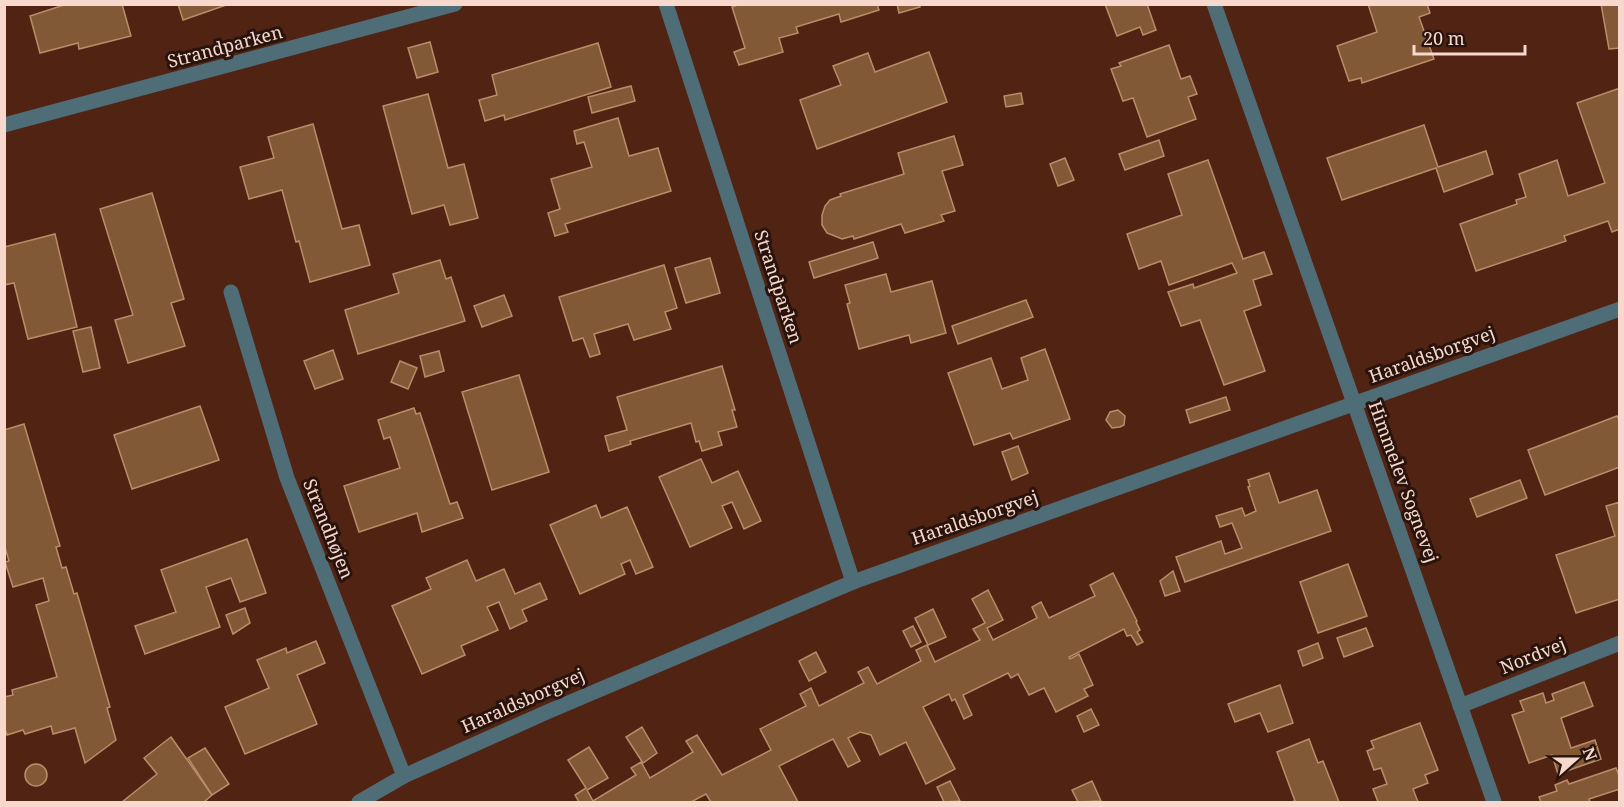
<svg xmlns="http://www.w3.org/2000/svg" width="1624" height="807" font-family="'Noto Serif',serif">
	<rect width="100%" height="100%" fill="#512313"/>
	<g fill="#825936" stroke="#b98d69" stroke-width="1.5">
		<path d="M67 4H122L131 36 79 49 78 43 40 53 30 16Z"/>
		<path d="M178 4H229L183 20Z"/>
		<path d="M740 4H877L879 10 841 22 839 14 796 27 798 33 779 38 783 52 739 65 734 52 745 48 732 7Z"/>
		<path d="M897 4H920V7L899 13Z"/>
		<path d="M1105 4H1147L1156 30 1143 35 1140 27 1117 36Z"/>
		<path d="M1368 4H1427L1430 13 1419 17 1434 59 1362 83 1361 78 1349 81 1337 46 1377 32Z"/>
		<path d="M1601 4H1620V48L1609 49Z"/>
		<path d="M430 42 438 72 417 78 408 48Z"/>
		<path d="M598 43 611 87 505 120 504 115 485 121 479 100 497 95 492 75Z"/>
		<path d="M1169 45 1181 79 1190 76 1197 94 1188 97 1196 119 1147 137 1133 98 1123 101 1111 69 1121 66 1119 63Z"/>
		<path d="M929 52 947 102 817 149 800 100 841 85 833 66 868 53 875 72Z"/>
		<path d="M631 86 635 101 592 113 588 97Z"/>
		<path d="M1620 88V229L1612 232 1608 221 1564 236 1566 241 1476 271 1460 224 1517 204 1516 200 1526 197 1519 174 1557 160 1568 196 1605 183 1577 103Z"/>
		<path d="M1021 93 1023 104 1006 107 1004 96Z"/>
		<path d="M428 94 448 168 464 164 478 218 450 225 444 205 412 214 383 106Z"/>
		<path d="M618 118 629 156 658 148 671 191 565 224 568 232 555 236 548 213 560 209 551 179 592 167 584 142 577 144 574 131Z"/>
		<path d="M313 124 342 229 359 225 370 265 310 282 299 241 296 242 282 190 249 199 240 167 274 158 268 137Z"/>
		<path d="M1424 125 1438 167 1486 151 1493 174 1444 192 1436 168 1342 200 1327 158Z"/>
		<path d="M954 136 963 165 942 171 955 211 941 215 944 221 905 233 901 224 854 239 853 236 842 239 827 233 822 225V215L825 206 830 200 841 196 840 194 904 174 898 153Z"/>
		<path d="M1159 140 1164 156 1125 170 1119 154Z"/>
		<path d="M1065 158 1074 180 1058 186 1050 164Z"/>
		<path d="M1208 160 1243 259 1264 252 1272 274 1253 280 1261 305 1244 311 1265 371 1224 385 1200 320 1181 326 1168 292 1193 284 1194 288 1237 273 1232 263 1169 285 1161 261 1139 269 1127 234 1182 215 1168 174Z"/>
		<path d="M152 193 184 299 171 303 185 346 128 363 115 320 133 315 100 209Z"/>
		<path d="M55 234 77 327 28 339 14 283 4 285V247Z"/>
		<path d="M873 242 878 258 814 278 809 262Z"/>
		<path d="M710 258 720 293 686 303 675 268Z"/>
		<path d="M440 260 446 279 451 277 465 321 358 354 345 310 399 293 393 274Z"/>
		<path d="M664 265 677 308 665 312 671 329 634 340 628 324 594 334 600 354 590 357 583 338 573 341 559 297Z"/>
		<path d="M886 274 891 292 932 281 946 333 911 343 909 335 859 349 847 304 850 303 845 285Z"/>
		<path d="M504 295 512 316 482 327 474 306Z"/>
		<path d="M1026 300 1033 317 958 344 952 326Z"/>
		<path d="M91 327 100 368 83 372 73 331Z"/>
		<path d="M1045 349 1070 419 1013 439 1010 433 974 445 948 373 991 358 1002 389 1028 380 1021 358Z"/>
		<path d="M333 350 343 379 315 389 304 361Z"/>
		<path d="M439 351 444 371 425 377 420 356Z"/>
		<path d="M400 361 417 368 408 389 391 382Z"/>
		<path d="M722 366 735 410H732L737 427 718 432 722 445 702 451 699 441 696 442 691 423 630 441 631 444 609 451 605 436 627 430 617 397Z"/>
		<path d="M519 375 549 472 492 490 462 392Z"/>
		<path d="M1226 397 1230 410 1190 423 1186 410Z"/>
		<path d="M200 406 219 460 132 489 114 435Z"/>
		<path d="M414 408 416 414 420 413 450 504 457 502 463 518 422 532 417 513 359 532 344 486 400 468 390 437 384 439 378 420Z"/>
		<path d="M1118 410 1125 416 1124 425 1120 427 1112 428 1106 420 1110 412Z"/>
		<path d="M1617 416 1620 421V467L1545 495 1528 450Z"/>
		<path d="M24 424 60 546 56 547 62 568 66 567 74 594 77 593 110 707 107 708 116 740 85 763 75 728 53 734 51 726 25 734 23 730 7 735 4 726V697L13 695 12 690 57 677 36 605 49 601 43 578 13 587 5 562 9 561 4 544V430Z"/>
		<path d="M1018 446 1028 473 1012 480 1002 452Z"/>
		<path d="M701 459 712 483 738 471 761 521 744 529 732 502 722 506 732 528 690 547 659 477Z"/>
		<path d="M1269 473 1279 503 1317 490 1331 531 1185 582 1176 557 1221 541 1225 554 1242 548 1232 523 1220 527 1216 516 1242 508 1245 516 1256 511 1248 487 1250 486 1248 480Z"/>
		<path d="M1520 480 1527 498 1477 517 1470 499Z"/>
		<path d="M1620 502V599L1576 613 1556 555 1615 536 1606 506Z"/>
		<path d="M596 505 601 518 627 507 653 567 636 574 630 560 621 564 625 574 580 594 550 525Z"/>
		<path d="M247 539 266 593 240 602 231 578 206 587 220 627 145 654 135 626 176 612 161 570Z"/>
		<path d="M467 560 476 581 504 569 515 594 540 583 547 599 522 610 527 621 510 629 499 602 487 607 498 630 461 646 465 655 422 674 392 606 431 589 426 578Z"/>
		<path d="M1348 564 1367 616 1318 633 1300 582Z"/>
		<path d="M1173 571 1180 591 1165 596 1160 581Z"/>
		<path d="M1113 573 1137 621 1136 622 1140 630 1137 632 1143 642 1137 645 1131 635 1127 636 1124 629 1069 657 1070 659 1079 654 1093 685 1084 689 1088 696 1056 712 1044 688 1029 695 1018 674 1011 678 1008 673 963 695 972 715 964 719 955 699 952 701 949 694 923 707 955 769 926 784 906 742 880 755 871 735 860 732 848 738 860 761 848 767 833 739 779 766 798 802H711L706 794 691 802H579L575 795 586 788 568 760 589 747 608 778 587 790 593 801 636 775 631 768 641 762 650 778 693 752 686 741 697 735 722 775 771 750 760 729 806 706 800 694 811 688 819 706 864 683 858 672 868 667 877 684 921 661 916 650 927 645 935 662 980 640 973 629 985 623 972 599 988 590 1003 620 987 628 993 640 1037 618 1032 607 1041 602 1049 618 1095 596 1090 585Z"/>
		<path d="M245 608 250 623 233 634 226 615Z"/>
		<path d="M933 609 946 637 928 645 915 618Z"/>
		<path d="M913 626 921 642 911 647 903 631Z"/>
		<path d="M1366 628 1373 646 1344 657 1337 638Z"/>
		<path d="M316 641 325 663 297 675 317 724 245 754 225 707 269 688 257 660 286 648 287 653Z"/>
		<path d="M1318 643 1323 658 1303 666 1298 651Z"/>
		<path d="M816 652 826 672 809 681 799 661Z"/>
		<path d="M1584 682 1593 706 1561 718 1571 748 1595 740 1601 759 1558 774 1552 755 1529 763 1512 715 1524 711 1520 701 1543 693 1546 703 1554 700 1552 694Z"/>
		<path d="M1280 685 1293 723 1268 732 1260 713 1235 722 1228 704Z"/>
		<path d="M1091 709 1099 725 1084 732 1077 716Z"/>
		<path d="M1420 723 1438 770 1425 775 1428 783 1413 789 1418 802H1378L1373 789 1387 784 1381 768 1374 770 1367 751 1374 748 1371 741Z"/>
		<path d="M642 727 657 753 643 763 626 737Z"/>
		<path d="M171 737 212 795 204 802H122L157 774 144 758Z"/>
		<path d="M1309 739 1318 763 1323 761 1339 802H1291L1295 801 1277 752Z"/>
		<path d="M205 748 229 784 212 795 188 758Z"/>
		<circle cx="36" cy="775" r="11"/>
		<path d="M1616 768 1620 778V789L1589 799 1590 802H1541L1539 797 1557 791 1555 785 1567 780 1569 784Z"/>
		<path d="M950 781 960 801 944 802 937 787Z"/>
		<path d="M1092 781 1101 801 1078 802 1072 790Z"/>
	</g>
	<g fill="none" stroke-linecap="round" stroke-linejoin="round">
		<g stroke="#4f6d77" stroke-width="15">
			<path d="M666 4 853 582"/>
			<path d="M1214 4 1494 802"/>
			<path d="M4 125 455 4"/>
			<path d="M231 292 287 478 404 776"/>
			<path d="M1460 706 1620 643"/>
			<path d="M359 802 404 776 547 712 853 582 1620 309"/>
		</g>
	</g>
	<g text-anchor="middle" stroke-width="6" stroke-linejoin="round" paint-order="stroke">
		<g font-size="18" fill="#f6d8cd" stroke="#29140d">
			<text transform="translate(225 47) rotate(-15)" y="6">Strandparken</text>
			<text transform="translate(778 287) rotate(72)" y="6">Strandparken</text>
			<text transform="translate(1432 355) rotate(-20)" y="6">Haraldsborgvej</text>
			<text transform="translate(1403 482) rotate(70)" y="6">Himmelev Sognevej</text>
			<text transform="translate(975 518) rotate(-19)" y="6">Haraldsborgvej</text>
			<text transform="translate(328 529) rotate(68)" y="6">Strandhøjen</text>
			<text transform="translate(1533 656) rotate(-22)" y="6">Nordvej</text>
			<text transform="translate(523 701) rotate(-24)" y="6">Haraldsborgvej</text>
		</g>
	</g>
	<rect width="1624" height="807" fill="none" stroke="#f6d8cd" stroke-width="12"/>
	<g transform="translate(1576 759) rotate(69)" stroke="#29140d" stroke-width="4.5" paint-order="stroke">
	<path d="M0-4.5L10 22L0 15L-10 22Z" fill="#f6d8cd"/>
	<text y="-9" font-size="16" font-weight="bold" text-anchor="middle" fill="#f6d8cd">N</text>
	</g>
	<path d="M1414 45v9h111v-9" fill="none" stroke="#f6d8cd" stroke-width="3"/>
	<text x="1423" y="45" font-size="18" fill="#f6d8cd" stroke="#29140d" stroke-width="4.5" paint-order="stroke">20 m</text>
</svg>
